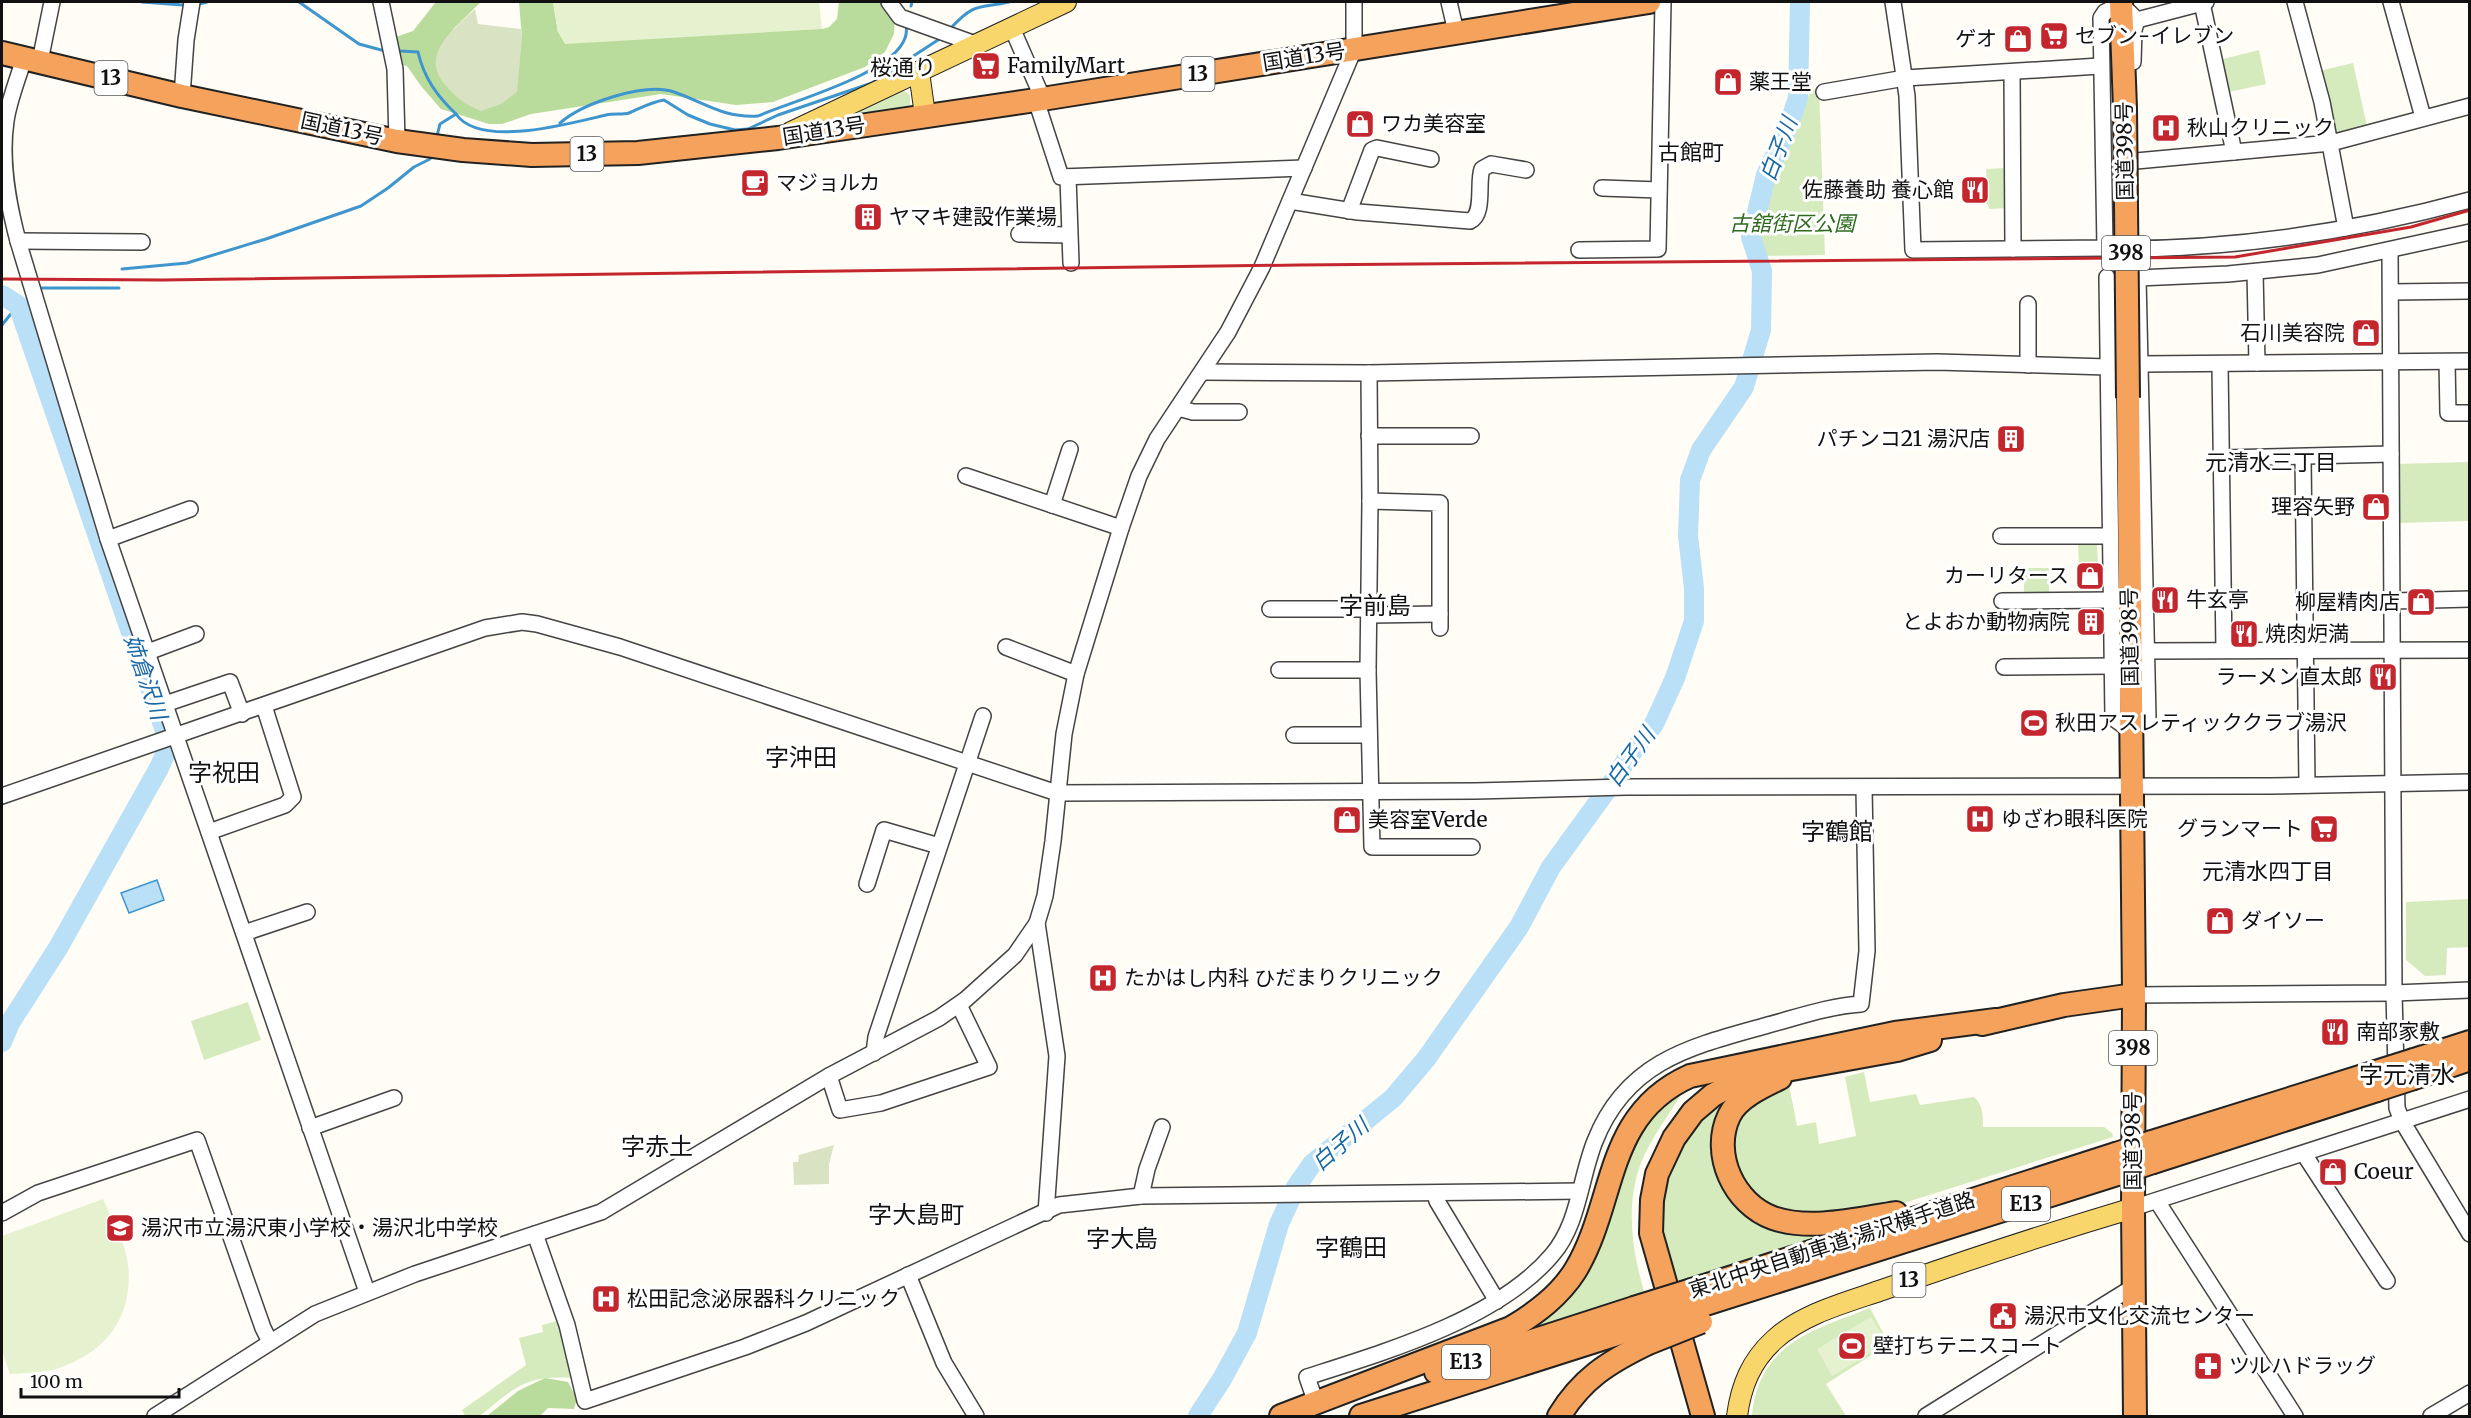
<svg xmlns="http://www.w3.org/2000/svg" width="2471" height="1418" font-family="Merriweather,'Noto Sans JP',serif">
	<rect width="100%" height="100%" fill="#fffdf5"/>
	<g fill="#d5ebbd">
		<path d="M2259 50 2266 84 2229 92 2223 59Z"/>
		<path d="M2353 63 2367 126 2334 135 2319 71Z"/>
		<path d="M1819 88 1825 255 1761 256C1758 227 1760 202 1776 178L1811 90Z"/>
		<path d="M902 90 910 95V108L862 118 858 114 860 109Z"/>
		<path d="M2006 168 2007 208 1989 209 1988 204H1979V197L1985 196V188H1979V185H1987L1986 169Z"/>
		<path d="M2469 462V521L2398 523 2396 464Z"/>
		<path d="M2078 542H2097L2098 566 2079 567Z"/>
		<path d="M2024 568H2049V594L2024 595Z"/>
		<path d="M2469 899V947L2447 948 2446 975 2425 976 2406 960V902Z"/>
		<path d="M248 1002 261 1040 204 1060 191 1021Z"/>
		<path d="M1864 1072 1870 1102 1916 1094 1920 1105 1974 1097C1983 1105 1983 1115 1983 1127H2104L2112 1133 2113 1137 1885 1209 1807 1216 1772 1207 1748 1191 1731 1153 1736 1128 1744 1115 1775 1089 1789 1085 1797 1126 1816 1122 1819 1144 1856 1136 1845 1077Z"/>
		<path d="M1688 1081C1678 1103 1662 1122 1650 1144 1623 1191 1630 1245 1645 1295L1531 1333 1528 1326 1556 1308 1621 1168 1649 1113Z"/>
		<path d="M1731 1091 1728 1190 1847 1232 1671 1285 1660 1232 1663 1187 1688 1129Z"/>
		<path d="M1870 1308 1889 1344 1826 1384 1846 1416H1752C1759 1343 1812 1331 1870 1308Z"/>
		<path d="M561 1320 570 1378C525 1375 513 1389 480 1416H465L462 1410 526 1365 519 1338 543 1332 542 1325Z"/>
	</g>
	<g fill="#b9dc9c">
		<path d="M436 2H481L454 28 439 50 522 38 519 2H553L558 32 822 29 829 27 837 19 839 2H886L895 16 894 34 885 52 865 67 773 102 736 105 661 94 531 114 502 124H489L441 109 421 86 407 66 398 64 396 37 413 31Z"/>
		<path d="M545 1378 568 1382 577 1399 574 1409 548 1408 540 1416H487L518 1391Z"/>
	</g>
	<g fill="#d9e3c4">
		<path d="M475 9 478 24 521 29 522 38 517 92 501 104 481 111C465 104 459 100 447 87 418 57 452 30 475 9Z"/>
		<path d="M834 1145 829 1164V1184L794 1185 793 1162H798L799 1155Z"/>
	</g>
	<g fill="#e6f2cf">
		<path d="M553 2H819L822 29 565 44 558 32Z"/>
		<path d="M103 1199C112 1220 125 1241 128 1264 134 1317 106 1353 56 1369 42 1373 25 1373 10 1374L2 1350V1236Z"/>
		<path d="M1871 1317 1887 1343 1832 1376 1817 1349Z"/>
	</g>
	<path fill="#b9e0f7" stroke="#3f96cf" stroke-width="1.5" d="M157 880 164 900 129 913 121 893Z"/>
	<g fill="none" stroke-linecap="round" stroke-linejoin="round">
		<g stroke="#3f96cf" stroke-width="3">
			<path d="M142 2 183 5"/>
			<path d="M299 2 359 44 385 51"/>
			<path d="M199 4 207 2"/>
			<path d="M911 6 912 2"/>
			<path d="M951 28C975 2 978 9 1009 2"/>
			<path d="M400 51 418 52C424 78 437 96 456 114"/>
			<path d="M560 123C583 103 645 82 674 92 706 103 722 118 758 116 792 101 893 74 905 38 907 34 906 29 907 24"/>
			<path d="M437 136 440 124 456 114C480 149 571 123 606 115 614 113 622 115 629 113 641 108 651 102 664 100L688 115 710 124 735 130 748 129 778 115 872 83 941 38"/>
			<path d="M122 269 187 263 266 239 361 206 388 188 414 167 430 159 433 154"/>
			<path d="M42 288H119"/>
			<path d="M2 325 18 305"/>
		</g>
		<g stroke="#b9e0f7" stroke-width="20">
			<path d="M2 295 18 305 165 731 167 750 159 768 58 948 10 1023 2 1042"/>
			<path d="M1198 1416 1222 1379 1247 1333 1279 1224 1296 1187 1312 1164 1393 1098 1426 1059 1519 927 1551 867 1617 776 1626 760 1654 724 1675 678 1694 621V588L1688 536 1690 480 1701 450 1744 387 1761 330 1762 271 1751 237 1766 175 1788 127 1798 98 1800 2"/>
		</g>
		<g stroke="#444" stroke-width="18">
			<g id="minor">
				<path d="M381 2 395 69 397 141"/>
				<path d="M889 2 900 17 978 45"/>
				<path d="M1449 2 1456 32"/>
				<path d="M1893 2 1907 96 1913 250 2105 248 2101 18 2105 12 2121 4 2137 20"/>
				<path d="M2295 2 2322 102 2346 228"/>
				<path d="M2391 2 2423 117"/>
				<path d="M2202 3 2234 152"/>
				<path d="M2137 20 2206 2"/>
				<path d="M1012 28 1043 99"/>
				<path d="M24 58C18 79 9 100 6 121 0 161 8 203 18 241L108 539 367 1292"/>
				<path d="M40 61 52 2"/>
				<path d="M2133 62 2134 30 2137 20"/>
				<path d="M2012 73 2013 249"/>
				<path d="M1824 92 1905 78 2100 66"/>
				<path d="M182 96 186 40 192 2"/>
				<path d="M1036 100 1061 177 1304 168"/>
				<path d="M2136 161 2331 143 2470 106"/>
				<path d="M1068 177 1071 263"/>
				<path d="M1602 188 1659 190"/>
				<path d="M1290 201 1358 212 1470 221C1485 214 1477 183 1482 169L1491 164 1526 170"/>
				<path d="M1349 211 1372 150 1377 148 1431 159"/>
				<path d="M1019 234 1069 235"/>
				<path d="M18 241 142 242"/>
				<path d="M2117 249C2235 249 2356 231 2470 200"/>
				<path d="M1579 250 1658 249 1663 2"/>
				<path d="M2390 250 2394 993 2397 1108 2402 1121 2470 1234"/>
				<path d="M2255 272 2257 363"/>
				<path d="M2107 277 2113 718 2131 731 2148 718 2138 278 2228 274 2318 265 2470 232"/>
				<path d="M2391 292 2470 291"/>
				<path d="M2447 362 2448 413H2470"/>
				<path d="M2141 364 2470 361"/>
				<path d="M2028 365V304"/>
				<path d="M2220 365 2224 650"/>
				<path d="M1203 372 1369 373 1937 362 2108 367"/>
				<path d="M1369 373 1370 501 1368 670 1372 847H1472"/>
				<path d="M1178 408 1193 412H1239"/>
				<path d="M1369 436H1471"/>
				<path d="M2303 457 2307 785"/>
				<path d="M2223 458 2391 454"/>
				<path d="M966 476 1121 528"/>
				<path d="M1370 501 1440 503V628"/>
				<path d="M1052 505 1070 449"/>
				<path d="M2001 536H2110"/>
				<path d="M108 539 190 509"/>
				<path d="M2002 601 2111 600"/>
				<path d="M2393 601 2470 599"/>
				<path d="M1270 609H1369"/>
				<path d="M1369 615 1440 614"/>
				<path d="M1006 647 1076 674"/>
				<path d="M2146 651 2470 650"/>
				<path d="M148 652 196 634"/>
				<path d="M2004 667 2112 666"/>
				<path d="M1279 670H1368"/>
				<path d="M165 704 230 682 242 714"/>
				<path d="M1294 735H1369"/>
				<path d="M2 796 485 628 522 622 537 624 620 647 1057 793 1475 791 1626 787 2270 786 2470 782"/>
				<path d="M209 832 285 805 293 797 264 706"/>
				<path d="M867 884 884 830 939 846"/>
				<path d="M1037 923 1057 1056 1046 1213"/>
				<path d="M244 933 307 912"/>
				<path d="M2134 995 2394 993 2470 990"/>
				<path d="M874 1053 876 1037 983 716"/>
				<path d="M829 1076 840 1110 881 1103 989 1067 959 1005"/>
				<path d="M310 1128 394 1098"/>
				<path d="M2304 1154 2387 1281"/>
				<path d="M1435 1193 1437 1201 1497 1301"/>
				<path d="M1141 1196 1147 1169 1162 1127"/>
				<path d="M2157 1201 2295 1416"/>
				<path d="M2133 1208 2470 1099"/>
				<path d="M2 1213 38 1193 197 1140 263 1328 270 1342"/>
				<path d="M535 1234 567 1325 585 1401 745 1347 806 1323 1059 1205 1141 1196 1580 1191"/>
				<path d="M908 1275 944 1363 976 1416"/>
				<path d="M1316 1403 1307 1377C1385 1352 1498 1319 1552 1255 1579 1224 1580 1178 1595 1141 1627 1060 1693 1046 1768 1025 1798 1017 1829 1006 1861 1004L1867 951 1864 788"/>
				<path d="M155 1416 315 1314 415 1274 601 1212 829 1076 939 1018 965 1000 1015 955 1037 923 1045 896 1053 841 1064 734 1076 674 1121 528 1139 476 1157 439 1228 332 1262 267 1354 49V2"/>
				<path d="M1926 1416 2133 1287"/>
				<path d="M2431 1416 2470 1393"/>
			</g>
		</g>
		<g stroke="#222" stroke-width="22">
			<g id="major">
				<path d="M919 72 925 115"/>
				<path d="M791 132 1066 2"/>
				<path d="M1737 1416C1741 1386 1751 1361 1774 1340 1803 1313 1848 1302 1885 1289 1967 1260 2049 1233 2133 1208"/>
			</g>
		</g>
		<g stroke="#222" stroke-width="26">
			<g id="highway">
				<path d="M2121 2 2125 108"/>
				<path d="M2 53 182 96 397 141 463 150 532 155 638 153 778 138 1036 100 1649 2"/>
				<path d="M2128 398 2134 995 2133 1208 2135 1416"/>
				<path d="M1982 1024 2064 1005 2134 995"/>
				<path d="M2414 1060 2470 1042"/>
				<path d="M1780 1078C1763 1086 1737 1098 1729 1116 1711 1154 1734 1204 1773 1218 1811 1231 1857 1219 1896 1213"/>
				<path d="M2414 1078 2470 1059"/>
				<path d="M2152 1142 2376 1072"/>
				<path d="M2153 1162 2377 1090"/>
				<path d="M1692 1290 2116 1154"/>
				<path d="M1699 1306 2117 1174"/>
				<path d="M1436 1372 1634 1308"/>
				<path d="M1281 1416 1511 1328C1536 1313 1559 1296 1575 1271 1617 1202 1603 1115 1690 1076L1895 1033 1996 1020"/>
				<path d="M1361 1416 1639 1327"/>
				<path d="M1559 1416C1582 1379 1607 1363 1646 1344"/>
				<path d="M1703 1416 1651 1233 1652 1200 1657 1174 1674 1138 1693 1112 1713 1095 1747 1077 1897 1050 1930 1040"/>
			</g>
		</g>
		<use href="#minor" stroke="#fff" stroke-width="15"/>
		<use href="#major" stroke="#f9d66b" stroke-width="20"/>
		<use href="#highway" stroke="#f5a25d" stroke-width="22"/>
		<path stroke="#c4262e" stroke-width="3" d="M2 279 162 280 1299 265 2235 257 2411 227 2470 210"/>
		<g stroke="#222" stroke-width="26" stroke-linecap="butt">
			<g id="highway-bridge">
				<path d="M2125 108 2128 398"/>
				<path d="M2376 1072 2414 1060"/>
				<path d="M2377 1090 2414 1078"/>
				<path d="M2116 1154 2152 1142"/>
				<path d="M2117 1174 2153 1162"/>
				<path d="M1634 1308 1692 1290"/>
				<path d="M1639 1327 1699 1306"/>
				<path d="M1646 1344 1701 1322"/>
			</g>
		</g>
		<use href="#highway-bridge" stroke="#f5a25d" stroke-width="22"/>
	</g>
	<defs>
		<g id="supermarket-square" transform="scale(1.5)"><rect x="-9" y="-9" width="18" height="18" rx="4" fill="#c4262e" stroke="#fff"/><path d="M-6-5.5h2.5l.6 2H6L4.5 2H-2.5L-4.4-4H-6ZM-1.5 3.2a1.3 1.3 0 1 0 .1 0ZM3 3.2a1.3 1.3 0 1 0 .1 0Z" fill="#fff"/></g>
		<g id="shop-square" transform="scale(1.5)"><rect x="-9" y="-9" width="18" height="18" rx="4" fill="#c4262e" stroke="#fff"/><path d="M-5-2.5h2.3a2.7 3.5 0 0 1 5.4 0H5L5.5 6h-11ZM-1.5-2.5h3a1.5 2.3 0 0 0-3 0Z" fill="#fff"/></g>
		<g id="hospital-square" transform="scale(1.5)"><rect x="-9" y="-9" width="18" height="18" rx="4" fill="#c4262e" stroke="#fff"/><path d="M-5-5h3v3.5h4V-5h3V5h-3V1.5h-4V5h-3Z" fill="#fff"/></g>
		<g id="cafe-square" transform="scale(1.5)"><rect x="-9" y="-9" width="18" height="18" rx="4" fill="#c4262e" stroke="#fff"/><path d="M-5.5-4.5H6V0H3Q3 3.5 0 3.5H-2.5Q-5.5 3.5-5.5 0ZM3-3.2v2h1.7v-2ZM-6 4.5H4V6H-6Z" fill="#fff"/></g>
		<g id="restaurant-square" transform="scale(1.5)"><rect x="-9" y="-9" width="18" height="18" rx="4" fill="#c4262e" stroke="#fff"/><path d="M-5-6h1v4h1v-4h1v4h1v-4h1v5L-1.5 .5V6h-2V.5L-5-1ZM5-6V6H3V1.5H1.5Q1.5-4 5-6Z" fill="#fff"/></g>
		<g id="building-square" transform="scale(1.5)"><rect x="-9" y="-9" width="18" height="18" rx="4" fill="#c4262e" stroke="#fff"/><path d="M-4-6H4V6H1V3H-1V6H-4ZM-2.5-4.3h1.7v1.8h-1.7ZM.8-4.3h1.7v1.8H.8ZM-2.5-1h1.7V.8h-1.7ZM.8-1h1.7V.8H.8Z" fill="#fff"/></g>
		<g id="stadium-square" transform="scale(1.5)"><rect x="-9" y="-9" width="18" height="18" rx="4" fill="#c4262e" stroke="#fff"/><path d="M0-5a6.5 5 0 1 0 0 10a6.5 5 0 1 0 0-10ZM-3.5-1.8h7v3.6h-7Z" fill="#fff"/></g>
		<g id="school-square" transform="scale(1.5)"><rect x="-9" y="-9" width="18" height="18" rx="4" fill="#c4262e" stroke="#fff"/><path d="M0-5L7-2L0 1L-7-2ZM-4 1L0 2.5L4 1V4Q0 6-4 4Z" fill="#fff"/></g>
		<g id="civic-square" transform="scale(1.5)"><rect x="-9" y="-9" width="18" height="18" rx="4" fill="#c4262e" stroke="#fff"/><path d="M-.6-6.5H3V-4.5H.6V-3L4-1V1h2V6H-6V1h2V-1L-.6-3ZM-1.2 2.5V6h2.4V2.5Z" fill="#fff"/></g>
		<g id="pharmacy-square" transform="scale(1.5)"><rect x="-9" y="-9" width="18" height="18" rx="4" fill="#c4262e" stroke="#fff"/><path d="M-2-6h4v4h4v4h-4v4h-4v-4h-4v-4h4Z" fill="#fff"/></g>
	</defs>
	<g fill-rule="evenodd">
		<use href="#supermarket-square" x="2054" y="36"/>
		<use href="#shop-square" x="2018" y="39"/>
		<use href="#supermarket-square" x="986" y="66"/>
		<use href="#shop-square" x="1728" y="82"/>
		<use href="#shop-square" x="1360" y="124"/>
		<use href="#hospital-square" x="2166" y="128"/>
		<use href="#cafe-square" x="755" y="183"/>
		<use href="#restaurant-square" x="1975" y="190"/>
		<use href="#building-square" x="868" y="217"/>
		<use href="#shop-square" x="2366" y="333"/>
		<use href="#building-square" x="2011" y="439"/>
		<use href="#shop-square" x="2376" y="507"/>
		<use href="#shop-square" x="2090" y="576"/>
		<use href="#restaurant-square" x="2165" y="600"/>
		<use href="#shop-square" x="2421" y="602"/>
		<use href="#building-square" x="2091" y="622"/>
		<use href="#restaurant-square" x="2244" y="634"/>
		<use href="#restaurant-square" x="2383" y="677"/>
		<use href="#stadium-square" x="2034" y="723"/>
		<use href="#hospital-square" x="1980" y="819"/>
		<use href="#shop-square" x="1347" y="820"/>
		<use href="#supermarket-square" x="2324" y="829"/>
		<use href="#shop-square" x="2220" y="921"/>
		<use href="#hospital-square" x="1103" y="978"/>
		<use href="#restaurant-square" x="2335" y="1032"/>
		<use href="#shop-square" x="2333" y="1172"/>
		<use href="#school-square" x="120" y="1228"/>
		<use href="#hospital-square" x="606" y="1299"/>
		<use href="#civic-square" x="2003" y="1316"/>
		<use href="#stadium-square" x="1852" y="1346"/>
		<use href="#pharmacy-square" x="2208" y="1366"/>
	</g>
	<g text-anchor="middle" stroke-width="6" stroke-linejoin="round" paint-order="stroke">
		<g fill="#fff" stroke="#585858" stroke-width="1.5">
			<rect x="1181.5" y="57" width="33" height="34" rx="4.5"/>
			<rect x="94.5" y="61" width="33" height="34" rx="4.5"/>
			<rect x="570.5" y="137" width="33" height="34" rx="4.5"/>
			<rect x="2102" y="236" width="48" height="34" rx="4.5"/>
			<rect x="2109" y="1031" width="48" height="34" rx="4.5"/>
			<rect x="2002" y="1187" width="48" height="34" rx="4.5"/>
			<rect x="1892.5" y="1263" width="33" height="34" rx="4.5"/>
			<rect x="1442" y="1345" width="48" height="34" rx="4.5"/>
		</g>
		<g font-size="20" font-weight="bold" fill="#111">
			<text x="1198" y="81">13</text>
			<text x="111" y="85">13</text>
			<text x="587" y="161">13</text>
			<text x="2126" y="260">398</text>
			<text x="2133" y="1055">398</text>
			<text x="2026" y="1211">E13</text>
			<text x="1909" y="1287">13</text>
			<text x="1466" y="1369">E13</text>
		</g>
		<g font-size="21" fill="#111" stroke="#fff" text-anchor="start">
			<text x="2075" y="43">セブン-イレブン</text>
			<text x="1997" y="46" text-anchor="end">ゲオ</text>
			<text x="1007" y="73">FamilyMart</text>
			<text x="1749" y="89">薬王堂</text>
			<text x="1381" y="131">ワカ美容室</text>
			<text x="2187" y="135">秋山クリニック</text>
			<text x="776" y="190">マジョルカ</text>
			<text x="1954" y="197" text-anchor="end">佐藤養助 養心館</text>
			<text x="889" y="224">ヤマキ建設作業場</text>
			<text x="2345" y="340" text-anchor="end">石川美容院</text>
			<text x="1990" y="446" text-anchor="end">パチンコ21 湯沢店</text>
			<text x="2355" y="514" text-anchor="end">理容矢野</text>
			<text x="2069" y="583" text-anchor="end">カーリタース</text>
			<text x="2186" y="607">牛玄亭</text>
			<text x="2400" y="609" text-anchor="end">柳屋精肉店</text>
			<text x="2070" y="629" text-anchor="end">とよおか動物病院</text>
			<text x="2265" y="641">焼肉炉満</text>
			<text x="2362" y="684" text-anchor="end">ラーメン直太郎</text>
			<text x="2055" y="730">秋田アスレティッククラブ湯沢</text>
			<text x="2001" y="826">ゆざわ眼科医院</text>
			<text x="1368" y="827">美容室Verde</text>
			<text x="2303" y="836" text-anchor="end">グランマート</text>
			<text x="2241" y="928">ダイソー</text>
			<text x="1124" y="985">たかはし内科 ひだまりクリニック</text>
			<text x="2356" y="1039">南部家敷</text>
			<text x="2354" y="1179">Coeur</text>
			<text x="141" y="1235">湯沢市立湯沢東小学校・湯沢北中学校</text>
			<text x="627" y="1306">松田記念泌尿器科クリニック</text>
			<text x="2024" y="1323">湯沢市文化交流センター</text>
			<text x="1873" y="1353">壁打ちテニスコート</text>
			<text x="2229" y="1373">ツルハドラッグ</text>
		</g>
		<g font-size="21" fill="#111" stroke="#fff">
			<text transform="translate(1304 57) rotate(-9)" y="7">国道13号</text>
			<text transform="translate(342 129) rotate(12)" y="7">国道13号</text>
			<text transform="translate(824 131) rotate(-9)" y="7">国道13号</text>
			<text transform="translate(2125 151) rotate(-91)" y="7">国道398号</text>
			<text transform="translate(2130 637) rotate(-91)" y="7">国道398号</text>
			<text transform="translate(2133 1141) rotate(-90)" y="7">国道398号</text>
			<text transform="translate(1832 1245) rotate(-18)" y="7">東北中央自動車道;湯沢横手道路</text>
		</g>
		<g font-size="21" font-style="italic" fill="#2f6b1f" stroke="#fff">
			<text x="1792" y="231">古舘街区公園</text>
		</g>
		<g font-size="22" fill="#111" stroke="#fff">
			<text x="903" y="75">桜通り</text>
			<text x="1691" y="160">古館町</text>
			<text x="2271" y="470">元清水三丁目</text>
			<text x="2268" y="879">元清水四丁目</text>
		</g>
		<g font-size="22" font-style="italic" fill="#1768a6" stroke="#fff">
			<text transform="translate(1778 149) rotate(-69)" y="8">白子川</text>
			<text transform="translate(146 677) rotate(71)" y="8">姉倉沢川</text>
			<text transform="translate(1630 757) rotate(-54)" y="8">白子川</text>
			<text transform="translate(1340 1144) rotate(-41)" y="8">白子川</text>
		</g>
		<g font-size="24" fill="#111" stroke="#fff">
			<text x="1375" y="614">字前島</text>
			<text x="801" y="766">字沖田</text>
			<text x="224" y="781">字祝田</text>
			<text x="1837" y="840">字鶴館</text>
			<text x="2407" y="1083">字元清水</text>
			<text x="657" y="1155">字赤土</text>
			<text x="916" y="1223">字大島町</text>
			<text x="1122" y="1247">字大島</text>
			<text x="1351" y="1256">字鶴田</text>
		</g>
	</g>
	<rect width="2471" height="1418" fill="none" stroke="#111111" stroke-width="6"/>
	<path d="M21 1388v9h158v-9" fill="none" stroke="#111111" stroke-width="3"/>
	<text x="30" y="1388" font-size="18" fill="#111111" stroke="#ffffff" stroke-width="4.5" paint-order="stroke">100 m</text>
</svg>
